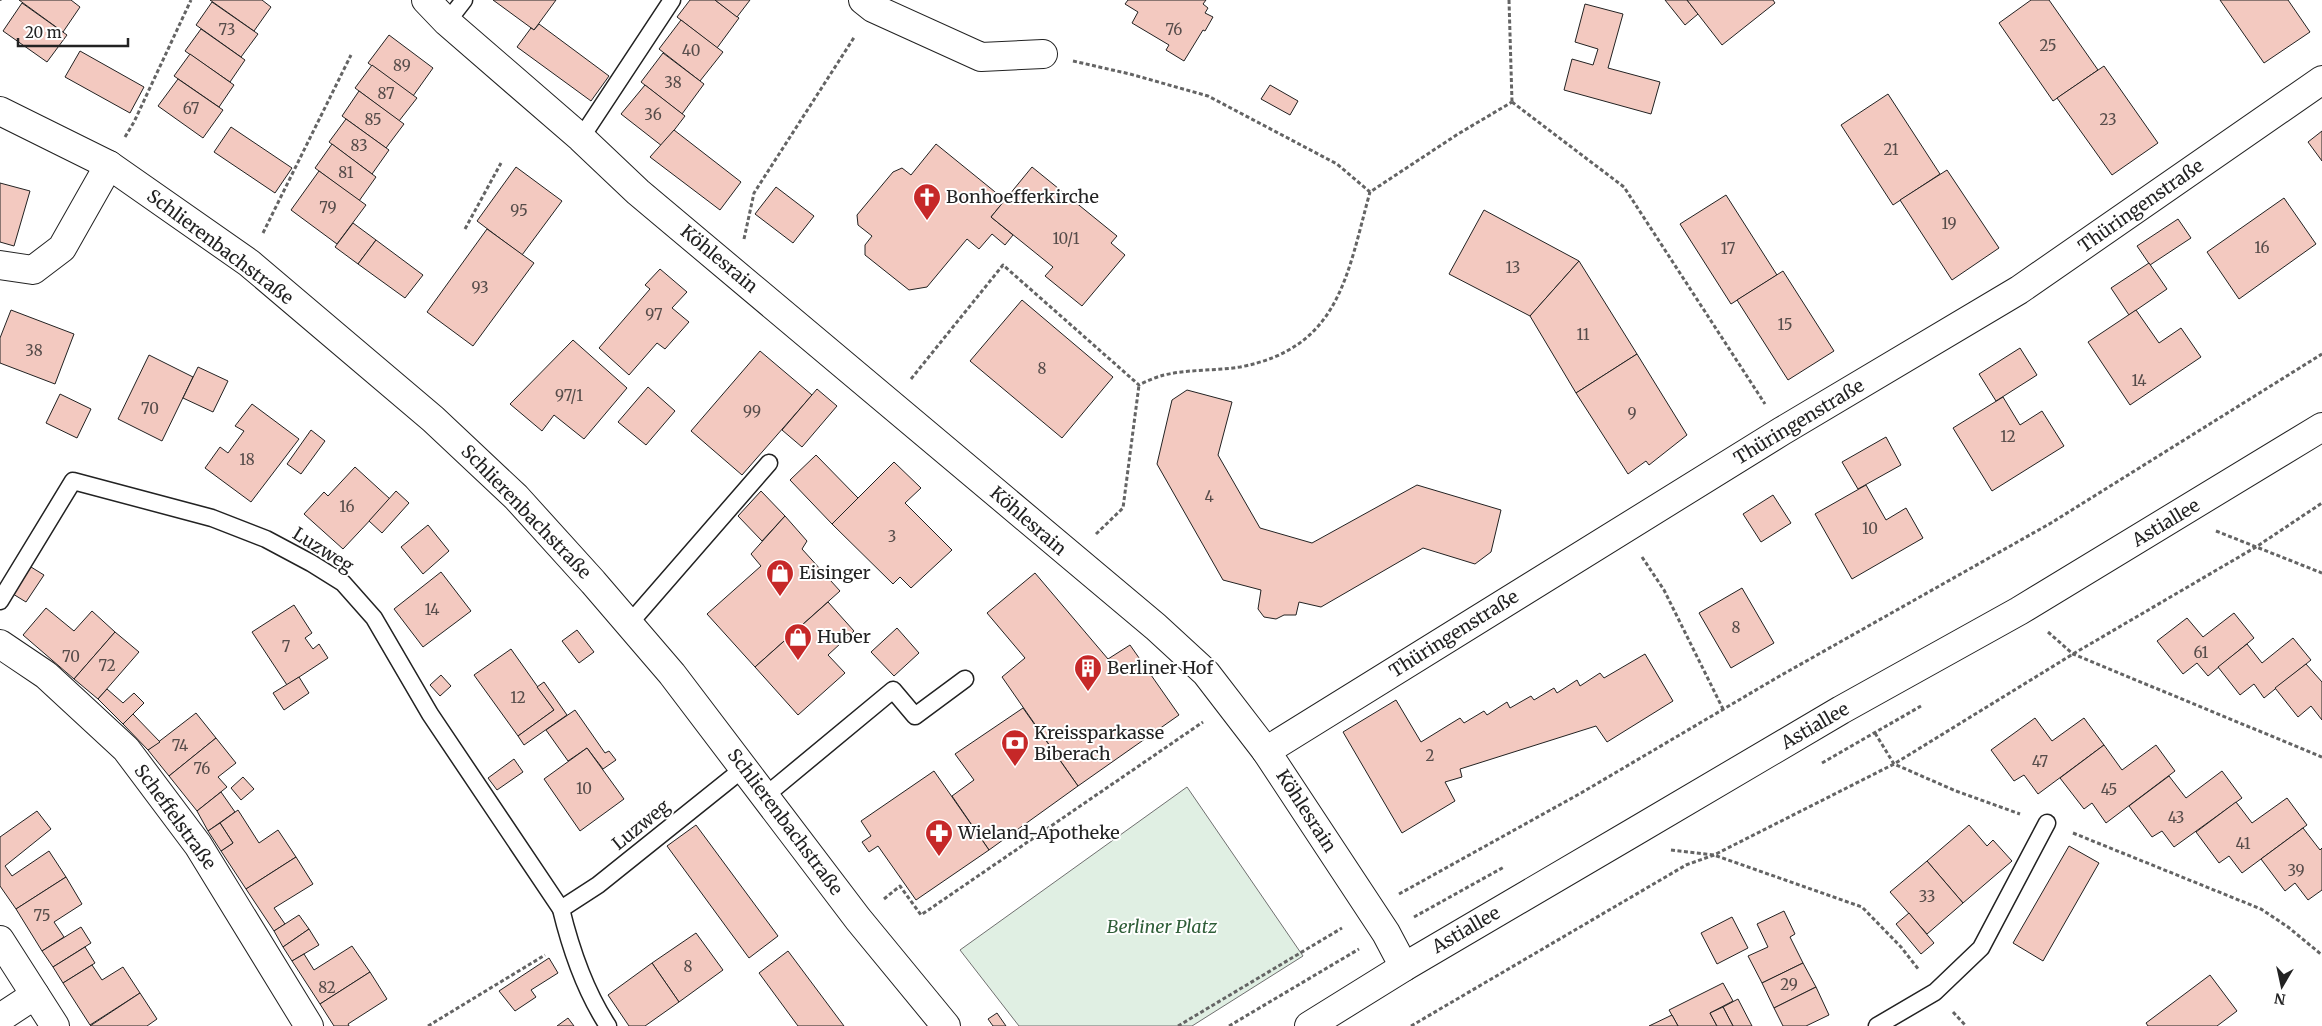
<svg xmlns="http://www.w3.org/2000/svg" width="2322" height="1026" font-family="Merriweather,serif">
	<rect width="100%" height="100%" fill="#fff"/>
	<path fill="#e0efe3" stroke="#6f6f6f" d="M1187 787 1303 956 1192 1026H1019L960 950Z"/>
	<g fill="#f3c9c0" stroke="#222">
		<path d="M19 0H71L80 7 63 32Z"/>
		<path d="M210 0H262L271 7 254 31Z"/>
		<path d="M493 0H556L534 30Z"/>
		<path d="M690 0H715L739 18 717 48 677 17Z"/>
		<path d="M715 0H750L737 17Z"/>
		<path d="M1128 0H1206L1203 4 1208 8 1205 13 1213 17 1205 31 1203 30 1184 61 1166 50 1169 45 1132 23 1138 12 1125 4Z"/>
		<path d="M1665 0H1687L1698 14 1685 25Z"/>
		<path d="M1687 0H1773L1775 3 1722 45Z"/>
		<path d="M2031 0H2049L2098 70 2053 101 1999 23Z"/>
		<path d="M2220 0H2288L2310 32 2264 63Z"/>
		<path d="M212 2 258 34 241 57 196 25Z"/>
		<path d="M22 3 67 35 47 62 3 31Z"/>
		<path d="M1585 4 1623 14 1608 68 1660 82 1651 114 1564 90 1572 59 1593 65 1598 49 1575 42Z"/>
		<path d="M681 20 723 52 700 81 659 49Z"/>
		<path d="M539 24 609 76 591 101 517 47 531 28 534 30Z"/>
		<path d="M201 29 245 60 230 82 185 51Z"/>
		<path d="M389 35 433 68 413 96 368 63Z"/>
		<path d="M80 51 144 87 130 113 65 77Z"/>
		<path d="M663 53 704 84 682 114 641 82Z"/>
		<path d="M190 54 234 85 219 107 174 76Z"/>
		<path d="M372 65 417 98 399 121 355 88Z"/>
		<path d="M2104 66 2158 143 2112 175 2057 98Z"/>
		<path d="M178 79 223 110 203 138 158 106Z"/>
		<path d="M645 85 685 116 662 146 621 114Z"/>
		<path d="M1270 85 1298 101 1290 115 1261 99Z"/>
		<path d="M359 91 404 124 386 148 342 116Z"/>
		<path d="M1888 94 1940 174 1893 205 1841 125Z"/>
		<path d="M346 119 389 150 372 174 329 142Z"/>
		<path d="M231 127 292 168 275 193 214 152Z"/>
		<path d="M674 130 741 182 720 210 650 157Z"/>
		<path d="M2322 131V161L2308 142Z"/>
		<path d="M332 144 376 177 359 201 315 168Z"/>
		<path d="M936 144 1005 200 991 217 1013 235 1005 245 992 234 979 249 967 239 927 287 909 290 865 255V245L872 236 858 225 857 215 893 172 902 168 911 175Z"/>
		<path d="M516 167 562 201 522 255 477 221Z"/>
		<path d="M1032 167 1117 236 1111 243 1125 255 1082 306 1045 276 1053 267 991 217Z"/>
		<path d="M1947 170 1999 248 1952 280 1900 200Z"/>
		<path d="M319 171 366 205 337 244 291 210Z"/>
		<path d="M0 183 30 191 14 246 0 242Z"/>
		<path d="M776 187 814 216 793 243 755 214Z"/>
		<path d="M1726 195 1777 275 1731 304 1680 224Z"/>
		<path d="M2284 198 2316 244 2239 299 2207 252Z"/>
		<path d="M1484 210 1579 261 1530 316 1449 274Z"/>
		<path d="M2178 219 2191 238 2150 265 2137 246Z"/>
		<path d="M353 223 376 240 358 264 335 247Z"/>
		<path d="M487 229 534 263 473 346 427 312Z"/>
		<path d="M376 240 423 275 405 298 358 264Z"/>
		<path d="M1579 261 1637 354 1576 393 1530 316Z"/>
		<path d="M2149 263 2167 289 2129 315 2111 288Z"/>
		<path d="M660 269 687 292 672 308 689 322 665 349 657 343 629 375 599 348 650 289 645 285Z"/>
		<path d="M1783 271 1834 351 1788 380 1737 300Z"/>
		<path d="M1022 300 1113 377 1062 438 970 361Z"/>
		<path d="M11 310 74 334 55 384 0 363V338Z"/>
		<path d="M2136 310 2159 343 2181 328 2201 357 2130 405 2088 342Z"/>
		<path d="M573 340 627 388 584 439 554 415 542 431 510 404Z"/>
		<path d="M2020 348 2037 375 1996 401 1979 374Z"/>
		<path d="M760 351 812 395 742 475 691 431Z"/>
		<path d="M1637 354 1687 435 1649 465 1646 461 1628 474 1576 393Z"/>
		<path d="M149 355 193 377 162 441 118 419Z"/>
		<path d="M198 367 228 381 213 412 183 398Z"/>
		<path d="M648 387 675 411 646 445 618 422Z"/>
		<path d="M817 389 837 406 802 447 782 430Z"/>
		<path d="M1187 390 1232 402 1218 455 1260 528 1312 543 1417 485 1501 510 1491 552 1475 564 1423 548 1321 607 1299 602 1296 615H1284L1276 619 1264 617 1258 609 1261 590 1223 580 1157 464 1172 400Z"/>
		<path d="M60 394 91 409 77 438 46 423Z"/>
		<path d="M2003 397 2020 425 2042 411 2064 446 1992 491 1953 428Z"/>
		<path d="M252 404 299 439 251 502 205 468 220 447 228 453 244 431 235 426Z"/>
		<path d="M311 430 325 441 301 474 287 464Z"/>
		<path d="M1886 437 1901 465 1858 489 1842 462Z"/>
		<path d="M816 455 858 498 832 524 790 480Z"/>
		<path d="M894 462 921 488 905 503 952 550 911 588 900 577 893 584 832 524Z"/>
		<path d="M355 467 390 499 343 549 304 514 324 492 328 496Z"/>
		<path d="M1866 485 1886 520 1906 508 1923 538 1852 579 1815 514Z"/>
		<path d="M396 491 409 503 382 533 369 521Z"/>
		<path d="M761 491 785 516 762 541 738 516Z"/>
		<path d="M1773 495 1791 523 1761 542 1743 514Z"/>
		<path d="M785 516 807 541 802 549 840 591 755 667 707 614 761 566 751 554Z"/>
		<path d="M428 525 449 551 423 574 401 547Z"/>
		<path d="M31 567 44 575 26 602 13 594Z"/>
		<path d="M441 572 471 611 423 647 394 609Z"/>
		<path d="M1035 573 1108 659 1130 645 1179 715 1078 786 1002 677 1025 658 987 613Z"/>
		<path d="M1742 588 1774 643 1731 668 1699 613Z"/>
		<path d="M828 602 854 631 828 655 845 673 798 715 755 667Z"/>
		<path d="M294 605 312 633 305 638 313 649 319 644 328 658 287 685 252 632Z"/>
		<path d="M46 608 74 631 92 611 115 632 74 679 23 635Z"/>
		<path d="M2234 613 2254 638 2208 676 2197 663 2183 674 2157 641 2187 618 2203 637Z"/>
		<path d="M897 628 919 653 894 676 871 652Z"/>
		<path d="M577 630 594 652 579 663 562 641Z"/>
		<path d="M115 632 139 652 98 699 74 679Z"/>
		<path d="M2293 638 2311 660 2264 698 2254 684 2240 695 2218 667 2247 644 2262 663Z"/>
		<path d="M511 649 554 710 518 736 474 675Z"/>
		<path d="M1645 654 1673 701 1607 742 1596 726 1460 769 1462 777 1445 782 1455 801 1402 833 1343 732 1396 700 1421 742 1460 718 1464 723 1484 711 1487 715 1507 702 1510 708 1531 696 1534 700 1554 688 1557 693 1577 680 1580 686 1600 673 1604 678Z"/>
		<path d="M2306 664 2322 682V720L2311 706 2298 717 2275 688Z"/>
		<path d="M441 675 451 686 440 696 430 685Z"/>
		<path d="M299 677 309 693 284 710 273 693Z"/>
		<path d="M544 682 567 715 524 745 518 736 554 710 537 687Z"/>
		<path d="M107 689 123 703 134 693 144 703 123 724 98 699Z"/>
		<path d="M1023 708 1078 786 989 850 952 796 974 780 955 754Z"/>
		<path d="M575 710 605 753 609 751 616 760 603 769 587 748 568 761 546 730Z"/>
		<path d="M196 713 216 738 169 776 148 750Z"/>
		<path d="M133 714 160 742 148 750 123 724Z"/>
		<path d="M2035 718 2052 741 2084 718 2104 745 2038 794 2024 775 2014 781 1991 750Z"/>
		<path d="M216 738 236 763 218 777 227 787 197 811 169 776Z"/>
		<path d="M2104 745 2122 770 2156 745 2175 771 2106 823 2092 803 2084 809 2060 778Z"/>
		<path d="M587 748 624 799 580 831 544 779Z"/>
		<path d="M514 759 523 772 497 790 488 778Z"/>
		<path d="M934 771 989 850 916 900 878 846 869 852 862 842 871 836 861 821Z"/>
		<path d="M2222 771 2242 798 2174 847 2162 831 2152 837 2129 806 2169 776 2186 798Z"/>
		<path d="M243 777 254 789 241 800 231 788Z"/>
		<path d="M221 792 235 812 208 831 197 811Z"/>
		<path d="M2287 798 2307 825 2242 873 2229 856 2219 863 2196 832 2236 802 2252 823Z"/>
		<path d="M238 810 259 843 278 830 296 857 246 889 221 851 233 843 220 823Z"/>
		<path d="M37 811 51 829 5 866 12 876 49 851 66 877 16 909 0 886V837Z"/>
		<path d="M220 823 233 843 221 851 208 831Z"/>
		<path d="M696 825 778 936 749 958 667 846Z"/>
		<path d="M1969 825 1987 846 1993 840 2012 861 1963 903 1927 861Z"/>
		<path d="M2303 828 2320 850 2322 848V890L2308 900 2295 883 2285 891 2261 859Z"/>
		<path d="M2069 846 2099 863 2043 961 2013 943Z"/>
		<path d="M296 857 313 884 274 908 285 924 274 931 246 889Z"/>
		<path d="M1927 861 1963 903 1927 934 1890 892Z"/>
		<path d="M66 877 82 904 54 922 64 937 42 951 16 909Z"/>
		<path d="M1784 911 1795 934 1790 937 1803 963 1762 983 1748 956 1768 947 1757 924Z"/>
		<path d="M1909 913 1934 943 1921 954 1896 924Z"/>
		<path d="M299 915 309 929 283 947 274 931Z"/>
		<path d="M1732 917 1748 948 1717 964 1701 933Z"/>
		<path d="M81 927 91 943 53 967 42 951Z"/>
		<path d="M309 929 319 945 292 961 283 947Z"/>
		<path d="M696 933 723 970 679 1002 652 963Z"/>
		<path d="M352 946 370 972 320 1004 292 961 304 954 314 970Z"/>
		<path d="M85 947 95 963 63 983 53 967Z"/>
		<path d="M788 951 844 1026H798L759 973Z"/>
		<path d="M549 958 558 973 531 990 536 997 515 1011 499 991Z"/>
		<path d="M652 963 679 1002 645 1026H629L608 995Z"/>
		<path d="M1803 963 1816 987 1774 1008 1762 983Z"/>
		<path d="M92 965 102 980 123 967 140 993 90 1025 63 983Z"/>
		<path d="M370 972 387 999 348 1024 349 1026H334L320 1004Z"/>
		<path d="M2210 975 2237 1011 2217 1026H2148L2146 1023Z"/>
		<path d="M1723 983 1733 1001 1710 1013 1717 1026H1678L1669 1010Z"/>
		<path d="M1816 987 1829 1015 1806 1026H1783L1774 1008Z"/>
		<path d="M140 993 157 1019 147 1026H90Z"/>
		<path d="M1738 999 1752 1026H1733L1723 1007Z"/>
		<path d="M1723 1007 1733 1026H1717L1710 1013Z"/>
		<path d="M997 1013 1006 1026H993L988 1019Z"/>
		<path d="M1672 1015 1678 1026H1649Z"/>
		<path d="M568 1018 574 1026H557Z"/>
	</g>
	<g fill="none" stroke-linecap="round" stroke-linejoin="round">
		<g stroke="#222" stroke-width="19">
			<g id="service">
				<path d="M447 22 464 0"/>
				<path d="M581 138 672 0"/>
				<path d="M0 601 73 481 212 518 266 539 311 563 343 583 374 618 430 714 561 909C571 950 585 991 608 1026"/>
				<path d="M629 624 769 463"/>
				<path d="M765 796 893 690 915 716 965 679"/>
				<path d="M561 909 598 885 744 768"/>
				<path d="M1877 1026 1935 992 1981 948 2047 823"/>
			</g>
		</g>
		<g stroke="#222" stroke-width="30">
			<g id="minor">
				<path d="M426 0 447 22 581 138 638 192 1156 627 1206 673 1266 751 1386 933 1404 967"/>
				<path d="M863 0 873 8 981 57 1043 54"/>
				<path d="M0 111 109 165 249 263 433 419 516 497 593 582 672 674 858 919 946 1026"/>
				<path d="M0 265 33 270 62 248 109 165"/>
				<path d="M0 644 46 675 126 749 198 845 309 1026"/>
				<path d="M1266 751 1782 431 2019 290 2322 80"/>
				<path d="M0 940 55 1026"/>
				<path d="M0 1018 35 995"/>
			</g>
		</g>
		<g stroke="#222" stroke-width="30">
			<path id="tertiary" d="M1309 1026 1404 967 1634 832 1841 710 2019 611 2322 427"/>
		</g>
		<g stroke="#646464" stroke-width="3" stroke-dasharray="4 2.5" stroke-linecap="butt">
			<path d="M1509 0 1512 102"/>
			<path d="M0 1V0"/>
			<path d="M1073 61 1130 74 1208 96 1337 164 1370 192 1458 134 1512 102"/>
			<path d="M1512 102 1624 187 1765 404"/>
			<path d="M125 137 134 122 191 0"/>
			<path d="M465 229 501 163"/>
			<path d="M263 233 351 55"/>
			<path d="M744 239 754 193 855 36"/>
			<path d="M911 379 1003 265 1139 385C1147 381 1156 377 1164 375 1189 369 1215 371 1240 367 1340 348 1347 275 1370 192"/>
			<path d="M2216 531 2322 573"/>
			<path d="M1096 534 1123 508 1139 385"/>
			<path d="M1642 557 1664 590 1723 709"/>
			<path d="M2048 632 2073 654 2322 757"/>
			<path d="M1875 733 1894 764 1956 791 2020 814"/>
			<path d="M1822 763 1921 706"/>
			<path d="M2073 833 2261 909 2288 927 2322 955"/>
			<path d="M1671 850 1714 855 1862 907 1901 947 1919 970"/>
			<path d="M1399 894 1581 793 1778 677 2051 523 2322 354"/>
			<path d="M884 899 900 886 921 915 1203 722"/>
			<path d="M1414 917 1504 867"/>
			<path d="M1953 1012 1966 1026"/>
			<path d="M428 1026 545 955"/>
			<path d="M1178 1026 1342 928"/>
			<path d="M1229 1026 1359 949"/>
			<path d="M1411 1026 1686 865 1714 855 1894 764 2073 654 2256 547 2322 503"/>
		</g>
		<use href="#service" stroke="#fff" stroke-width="16"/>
		<use href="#minor" stroke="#fff" stroke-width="28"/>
		<use href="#tertiary" stroke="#fff" stroke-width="28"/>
	</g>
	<defs>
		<g id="church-pin" transform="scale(1.4375)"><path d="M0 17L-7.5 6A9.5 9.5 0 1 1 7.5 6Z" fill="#c62828" stroke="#fff"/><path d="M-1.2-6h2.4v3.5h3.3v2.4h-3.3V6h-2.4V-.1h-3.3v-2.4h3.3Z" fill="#fff"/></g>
		<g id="shop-pin" transform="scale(1.4375)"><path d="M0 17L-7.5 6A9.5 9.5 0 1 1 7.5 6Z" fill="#c62828" stroke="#fff"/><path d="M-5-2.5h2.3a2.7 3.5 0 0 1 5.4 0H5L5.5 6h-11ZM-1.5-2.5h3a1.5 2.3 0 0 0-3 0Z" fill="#fff"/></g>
		<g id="building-pin" transform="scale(1.4375)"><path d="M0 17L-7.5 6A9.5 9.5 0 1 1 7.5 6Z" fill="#c62828" stroke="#fff"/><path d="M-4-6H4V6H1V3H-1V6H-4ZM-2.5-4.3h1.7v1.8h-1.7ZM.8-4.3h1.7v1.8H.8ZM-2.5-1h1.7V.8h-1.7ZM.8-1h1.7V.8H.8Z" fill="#fff"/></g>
		<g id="bank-pin" transform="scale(1.4375)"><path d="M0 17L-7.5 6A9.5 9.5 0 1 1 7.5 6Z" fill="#c62828" stroke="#fff"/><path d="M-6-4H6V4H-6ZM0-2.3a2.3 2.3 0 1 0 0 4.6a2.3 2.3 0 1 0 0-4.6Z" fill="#fff"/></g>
		<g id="pharmacy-pin" transform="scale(1.4375)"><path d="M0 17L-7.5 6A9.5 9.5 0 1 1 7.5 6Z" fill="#c62828" stroke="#fff"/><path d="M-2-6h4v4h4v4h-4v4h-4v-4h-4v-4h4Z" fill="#fff"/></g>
	</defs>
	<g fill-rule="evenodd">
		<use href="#church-pin" x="927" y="197"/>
		<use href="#shop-pin" x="780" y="573"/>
		<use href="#shop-pin" x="798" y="637"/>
		<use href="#building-pin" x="1088" y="668"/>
		<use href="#bank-pin" x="1015" y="743"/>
		<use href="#pharmacy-pin" x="939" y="833"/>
	</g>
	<g text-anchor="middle" stroke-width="4" stroke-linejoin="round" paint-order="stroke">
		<g font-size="15" fill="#564c4a">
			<text x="227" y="35">73</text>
			<text x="1174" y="35">76</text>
			<text x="2048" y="51">25</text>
			<text x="691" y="56">40</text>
			<text x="402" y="71">89</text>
			<text x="673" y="88">38</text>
			<text x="386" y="99">87</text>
			<text x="191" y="114">67</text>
			<text x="653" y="120">36</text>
			<text x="373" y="125">85</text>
			<text x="2108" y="125">23</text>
			<text x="359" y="151">83</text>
			<text x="1891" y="155">21</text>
			<text x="346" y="178">81</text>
			<text x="328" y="213">79</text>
			<text x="519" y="216">95</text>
			<text x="1949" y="229">19</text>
			<text x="1066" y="244">10/1</text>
			<text x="2262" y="253">16</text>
			<text x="1728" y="254">17</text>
			<text x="1513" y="273">13</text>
			<text x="480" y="293">93</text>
			<text x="654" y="320">97</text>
			<text x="1785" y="330">15</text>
			<text x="1583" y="340">11</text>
			<text x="34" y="356">38</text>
			<text x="1042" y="374">8</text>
			<text x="2139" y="386">14</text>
			<text x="569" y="401">97/1</text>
			<text x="150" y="414">70</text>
			<text x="752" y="417">99</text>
			<text x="1632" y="419">9</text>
			<text x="2008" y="442">12</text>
			<text x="247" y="465">18</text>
			<text x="1209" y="502">4</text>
			<text x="347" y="512">16</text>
			<text x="1870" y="534">10</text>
			<text x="892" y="542">3</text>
			<text x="432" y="615">14</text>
			<text x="1736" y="633">8</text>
			<text x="286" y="652">7</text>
			<text x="2201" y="658">61</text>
			<text x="71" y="662">70</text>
			<text x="107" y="671">72</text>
			<text x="518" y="703">12</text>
			<text x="180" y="751">74</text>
			<text x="1430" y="761">2</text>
			<text x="2040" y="767">47</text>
			<text x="202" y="774">76</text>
			<text x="584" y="794">10</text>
			<text x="2109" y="795">45</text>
			<text x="2176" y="823">43</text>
			<text x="2243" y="849">41</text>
			<text x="2296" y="876">39</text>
			<text x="1927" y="902">33</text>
			<text x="42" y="921">75</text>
			<text x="688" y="972">8</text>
			<text x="1789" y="990">29</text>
			<text x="327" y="993">82</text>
		</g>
		<g font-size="18" fill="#222" stroke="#fff" text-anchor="start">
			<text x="946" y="203">Bonhoefferkirche</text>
			<text x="799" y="579">Eisinger</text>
			<text x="817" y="643">Huber</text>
			<text x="1107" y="674">Berliner Hof</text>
			<text x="1034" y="739">Kreissparkasse<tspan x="1034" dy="21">Biberach</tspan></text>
			<text x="958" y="839">Wieland-Apotheke</text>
		</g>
		<g font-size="18" fill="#222" stroke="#fff">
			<text transform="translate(2141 206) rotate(-35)" y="6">Thüringenstraße</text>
			<text transform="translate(220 247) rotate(37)" y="6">Schlierenbachstraße</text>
			<text transform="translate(719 259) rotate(40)" y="6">Köhlesrain</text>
			<text transform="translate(1799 422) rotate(-31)" y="6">Thüringenstraße</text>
			<text transform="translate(526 512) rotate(46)" y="6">Schlierenbachstraße</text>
			<text transform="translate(1028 521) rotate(41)" y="6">Köhlesrain</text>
			<text transform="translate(2166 523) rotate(-31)" y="6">Astiallee</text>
			<text transform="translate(323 550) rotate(32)" y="6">Luzweg</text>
			<text transform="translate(1454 634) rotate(-32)" y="6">Thüringenstraße</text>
			<text transform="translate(1815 726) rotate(-30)" y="6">Astiallee</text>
			<text transform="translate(1306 811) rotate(57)" y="6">Köhlesrain</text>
			<text transform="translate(175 817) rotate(54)" y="6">Scheffelstraße</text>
			<text transform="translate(785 822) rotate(53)" y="6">Schlierenbachstraße</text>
			<text transform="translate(641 825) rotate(-39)" y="6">Luzweg</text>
			<text transform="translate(1466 930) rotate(-30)" y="6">Astiallee</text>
		</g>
		<g font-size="18" font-style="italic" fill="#2f5e38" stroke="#fff">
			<text x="1162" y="933">Berliner Platz</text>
		</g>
	</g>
	<g transform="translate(2282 986) rotate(189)" stroke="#ffffff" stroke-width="4" paint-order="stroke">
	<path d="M0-4L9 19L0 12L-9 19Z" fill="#222222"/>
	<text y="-8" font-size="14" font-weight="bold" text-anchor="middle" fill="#222222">N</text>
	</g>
	<path d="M18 38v8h110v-8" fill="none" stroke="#222222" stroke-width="2.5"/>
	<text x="25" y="38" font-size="15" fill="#222222" stroke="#ffffff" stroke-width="4" paint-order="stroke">20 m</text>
</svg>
